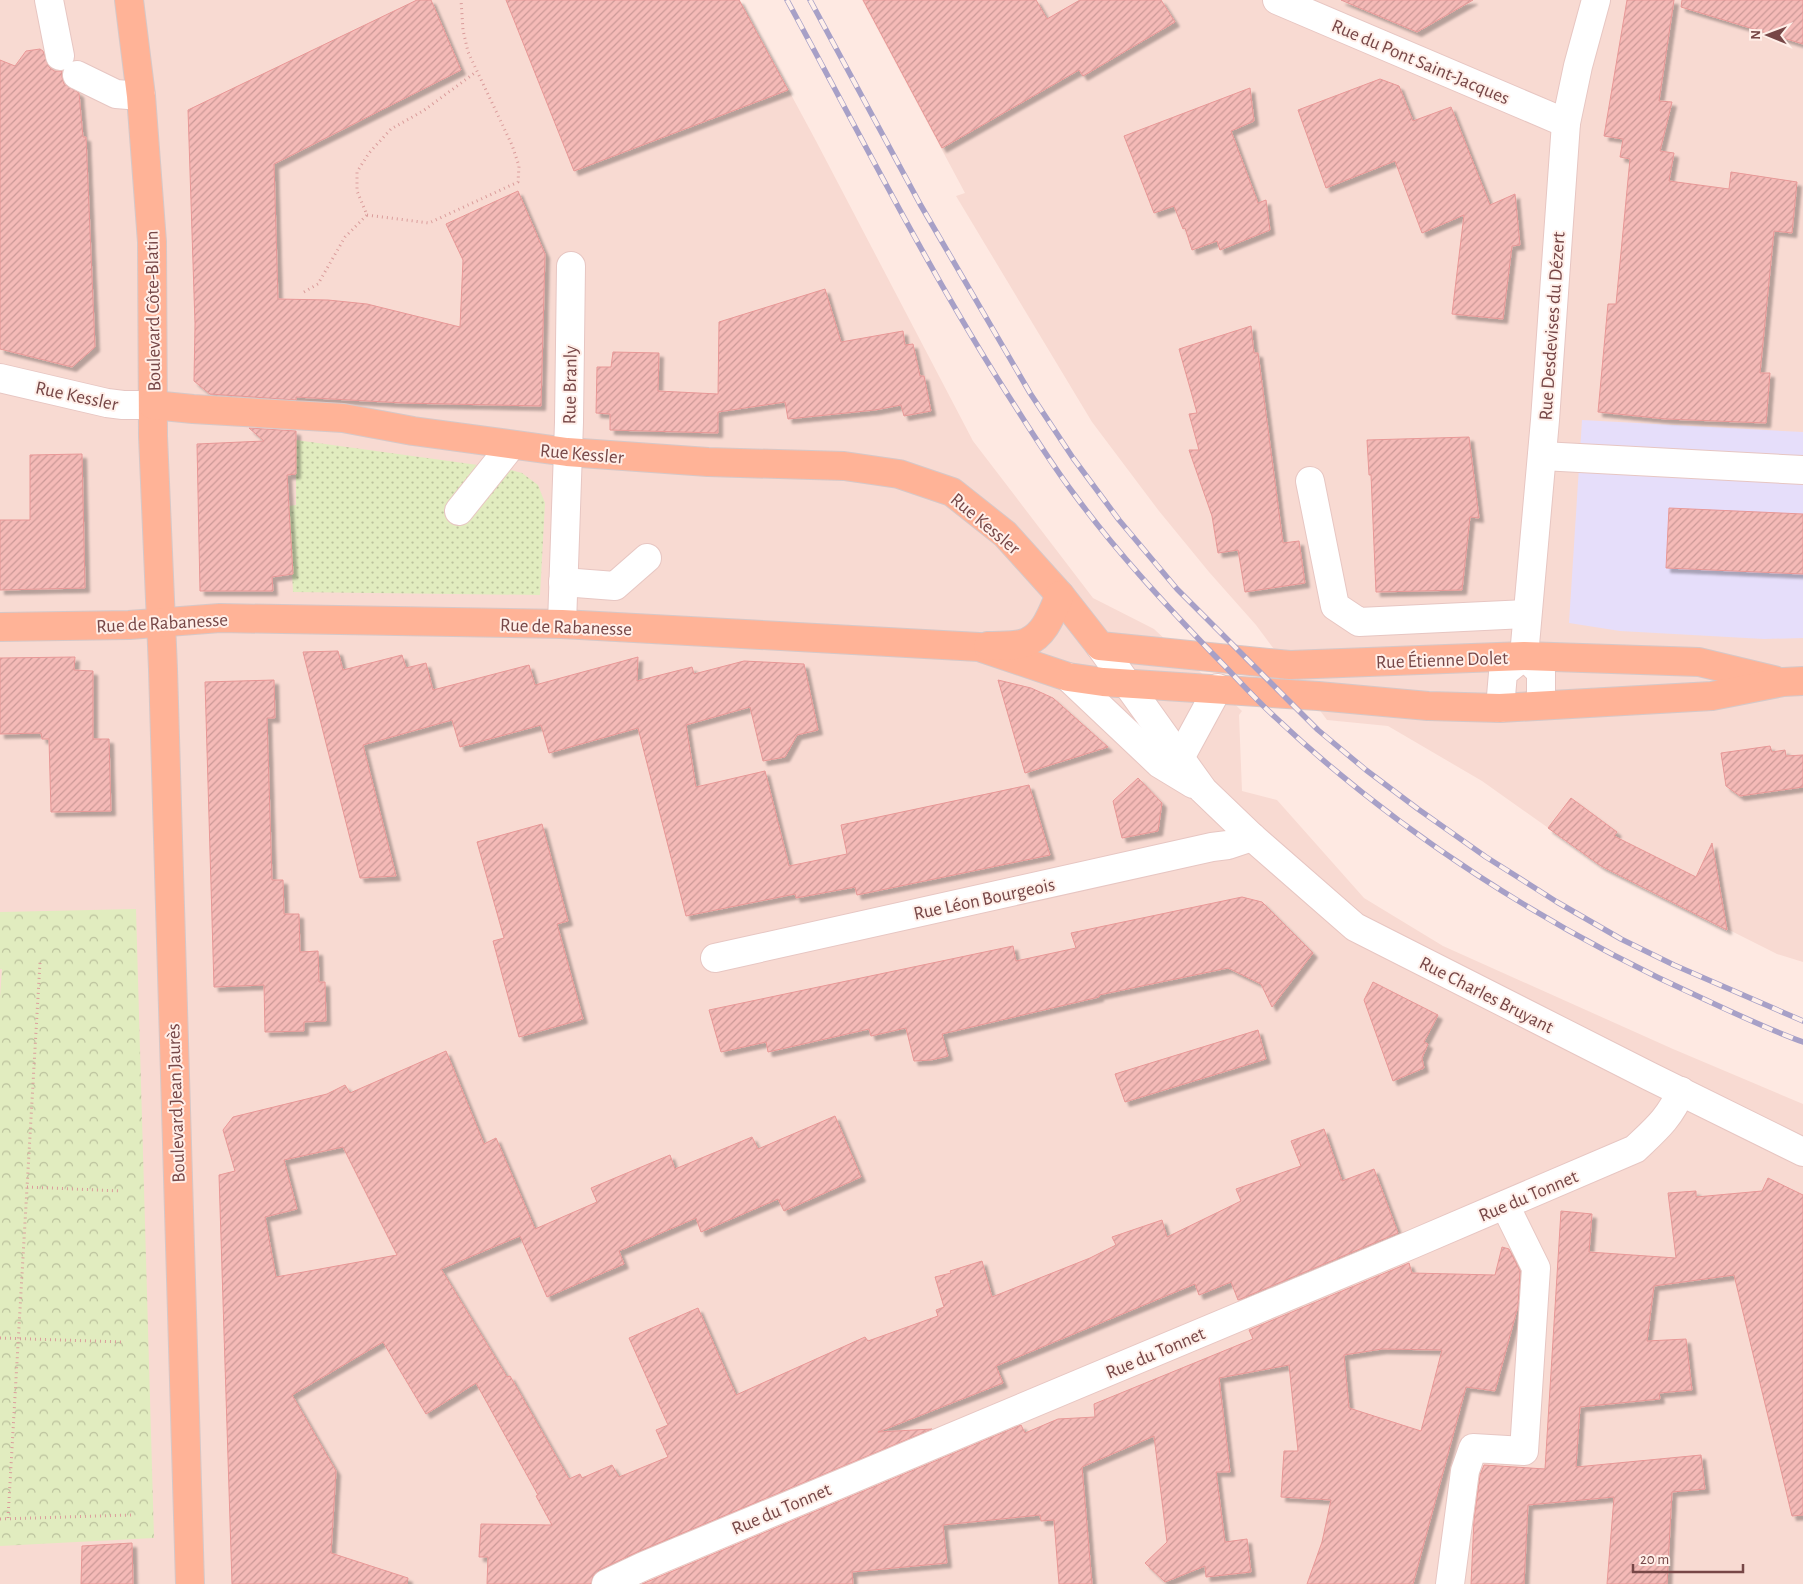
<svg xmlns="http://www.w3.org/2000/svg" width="1803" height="1584" font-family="'Alegreya Sans',sans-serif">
	<defs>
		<pattern id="park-crowns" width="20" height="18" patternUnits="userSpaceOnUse" patternTransform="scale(1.25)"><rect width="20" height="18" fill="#e1ecbf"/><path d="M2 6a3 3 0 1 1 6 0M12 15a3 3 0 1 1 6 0" fill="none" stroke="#bbc19d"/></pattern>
		<pattern id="garden-dots" width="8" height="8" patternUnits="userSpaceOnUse" patternTransform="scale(1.25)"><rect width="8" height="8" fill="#e1ecbf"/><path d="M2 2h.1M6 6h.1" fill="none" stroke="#bbc19d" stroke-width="1.8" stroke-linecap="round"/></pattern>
		<pattern id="building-hatch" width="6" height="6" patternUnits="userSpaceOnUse" patternTransform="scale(1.25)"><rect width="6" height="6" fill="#f5bab7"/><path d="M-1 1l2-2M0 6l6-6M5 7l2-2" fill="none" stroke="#cb9997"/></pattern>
		<filter id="shadow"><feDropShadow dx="4.5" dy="4.5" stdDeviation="1" flood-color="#0004"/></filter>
	</defs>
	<rect width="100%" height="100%" fill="#fee9e2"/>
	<g fill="#f8dad2">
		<path d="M0 0H740L816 141 973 441 1093 598 1154 629 1242 711 1239 715 1242 791 1277 800 1364 898 1443 946 1673 1049 1803 1104V1584H0Z"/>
		<path d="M862 0H1803V962L1777 954 1602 866 1482 781 1388 726 1327 720 1256 625 1209 572 1159 511 1092 422 956 196 965 193Z"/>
	</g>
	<path fill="#e6defa" d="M1582 420 1803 432V638L1764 639 1620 631 1569 623Z"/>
	<path fill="url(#park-crowns)" d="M136 909 154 1538 0 1546V997L2 969H0V912Z"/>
	<path fill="url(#garden-dots)" d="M296 440 507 469 522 473 538 485 545 503 540 595 293 592 289 506 296 505Z"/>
	<g fill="url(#building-hatch)" stroke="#e89897" fill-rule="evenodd" filter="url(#shadow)">
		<path d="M417 0H431L461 70 274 164 278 299 328 300 367 304 460 327 463 260 446 224 518 191 545 254 541 406 403 403 296 397V400L210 394 194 381 195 324 188 110Z"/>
		<path d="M506 0H739L788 90 574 171Z"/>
		<path d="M863 0H1036L1047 19 1080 0H1161L1175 22 1083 76 1079 70 942 148Z"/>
		<path d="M1341 0H1473L1417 32Z"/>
		<path d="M1627 0H1674L1659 101 1672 102 1660 151 1674 153 1669 181 1729 189 1731 172 1797 182 1792 233 1774 231 1760 373H1770L1766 423 1666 419 1598 412 1608 304H1616L1630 159 1620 157 1623 139 1604 136Z"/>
		<path d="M1682 0H1803V44L1681 7Z"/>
		<path d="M40 49 43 51 49 67 54 71H62V77L64 84 79 93 83 137H86L95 347 72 367 0 349V60L15 66 26 51Z"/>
		<path d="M1380 79 1399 86 1413 121 1451 107 1490 205 1515 194 1520 245 1512 246 1503 319 1452 314 1464 215 1422 233 1395 161 1326 188 1298 110Z"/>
		<path d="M1250 88 1254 121 1231 131 1258 203 1266 200 1270 230 1220 250 1217 241 1192 250 1185 228 1183 229 1174 206 1154 213 1124 136Z"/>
		<path d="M825 289 841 342 903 331 905 345 913 344 920 376H924L931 411 904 416 901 405 875 410 788 419 785 402 718 412V433L610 430V414L596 413 597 367H611L613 352 659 353 658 391 718 394 719 322Z"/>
		<path d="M1251 326 1254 353H1258L1283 543 1299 541 1305 583 1245 592 1238 550 1218 553 1212 516 1189 450H1199L1189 414 1197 413 1179 349Z"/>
		<path d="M249 428 296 431V474L287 475 293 574 272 577 273 591H200L197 444 264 441Z"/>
		<path d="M1469 437 1479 518 1470 517 1462 590 1376 592 1371 475H1369L1367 440Z"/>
		<path d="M82 454 85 588 0 590V520H30V455Z"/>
		<path d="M1669 508 1803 514V574L1666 568Z"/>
		<path d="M338 651 343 670 402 655 406 668 426 663 433 690 529 665 535 685 638 657 637 681 692 667 694 674 744 661 804 664 818 730 797 735 785 757 763 761 750 707 686 725 696 787 765 771 789 866 847 854 841 825 1029 785 1050 855 857 895 855 887 796 898 795 894 686 916 638 728 549 753 541 725 460 747 452 720 363 745 396 876 360 878 303 652Z"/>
		<path d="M75 657 74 670 93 671V739H109L111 811 51 812 49 739H42L41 733 0 734V658Z"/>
		<path d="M274 680 275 718H267L272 880H283L284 914H299L300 952 318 951 319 982H325L326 1021 304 1022V1031L265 1032 264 985 214 987 205 682Z"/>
		<path d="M998 680 1031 688 1053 698 1108 747 1025 773Z"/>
		<path d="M1770 746 1772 752 1785 750 1786 756 1803 755V787L1740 796 1726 786 1721 753Z"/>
		<path d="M1138 778 1162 803 1158 831 1122 838 1113 801Z"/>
		<path d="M1571 798 1617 832 1614 836 1696 877 1712 843 1727 930 1601 866 1548 828Z"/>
		<path d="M542 824 568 921 557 924 583 1019 519 1037 493 941 504 938 477 842Z"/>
		<path d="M1242 897 1262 902 1313 953 1272 1007 1261 984 1228 968 1099 995V997L942 1034 948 1056 931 1060 914 1061 906 1028 871 1036 869 1029 768 1052 766 1042 721 1052 709 1010 1013 946 1016 961 1076 948 1071 933Z"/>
		<path d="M1373 982 1438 1015 1424 1042 1428 1044 1422 1058 1424 1068 1393 1081 1364 1000Z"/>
		<path d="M1258 1030 1266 1059 1125 1102 1115 1074Z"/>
		<path d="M446 1051 484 1144 496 1138 535 1229 597 1202 591 1188 670 1155 675 1169 752 1137 758 1149 835 1116 861 1177 784 1211 778 1199 701 1232 696 1218 619 1251 624 1264 547 1297 520 1236 441 1269 507 1377 510 1376 569 1479 580 1474 582 1478 612 1465 619 1477 668 1457 656 1430 668 1425 629 1338 698 1308 736 1395 865 1337 868 1341 938 1316 936 1310 944 1307 935 1277 951 1273 950 1271 982 1261 992 1297 1090 1258 1116 1245 1112 1237 1162 1220 1167 1237 1241 1201 1236 1189 1301 1166 1291 1141 1324 1129 1342 1181 1374 1169 1398 1233 1238 1300 1231 1282 1199 1295 1195 1284 996 1366 1003 1383 878 1432 932 1429 637 1552 599 1570 593 1576 591 1584H487L488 1557H479L481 1524 552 1525 536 1496 538 1495 476 1383 426 1414 383 1342 292 1395 336 1471 331 1553 408 1578 407 1584H232L219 1175 235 1171 223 1130 233 1117 327 1094 345 1085 350 1093ZM343 1147 397 1255 276 1277 265 1217 297 1209 284 1160Z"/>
		<path d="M1768 1178 1803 1195V1515L1792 1516 1734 1275 1654 1286 1647 1341 1686 1339 1692 1390 1659 1393 1660 1399 1580 1407 1576 1467 1701 1455 1705 1489 1672 1492 1667 1584H1607L1614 1497 1528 1505 1524 1584H1471L1474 1519 1480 1475 1484 1465 1545 1469 1561 1211 1592 1214 1589 1252 1676 1258 1668 1193 1696 1191V1197L1762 1191Z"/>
		<path d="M1502 1247 1509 1249 1520 1271 1518 1306 1495 1391 1466 1387 1413 1584H1307L1322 1542 1331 1500 1281 1497 1284 1451H1298L1289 1365 1219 1378 1230 1472H1216L1225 1542 1247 1539 1251 1572 1206 1577 1205 1566 1165 1582 1145 1563 1167 1542 1154 1436 1082 1467 1092 1584H1059L1054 1520 1041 1521 1040 1515 943 1525 947 1563 852 1572 853 1584H642L1021 1425 1025 1433 1058 1419 1095 1417 1094 1404 1253 1339 1249 1330 1409 1263 1412 1273 1495 1275ZM1382 1349 1442 1350 1421 1431 1349 1408 1344 1355Z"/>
		<path d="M132 1543 133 1584H81L82 1546Z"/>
	</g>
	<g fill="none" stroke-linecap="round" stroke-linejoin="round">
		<g stroke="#e7c6c2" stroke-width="30">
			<g id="minor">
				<path d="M49 0 60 56"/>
				<path d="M1277 0 1566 123"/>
				<path d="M77 75 116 94 141 96"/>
				<path d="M0 378 107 403 123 405H153"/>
				<path d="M1542 456 1803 470"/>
				<path d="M1310 481 1335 606 1359 622 1527 614"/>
				<path d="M459 511 511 446"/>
				<path d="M563 582 615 586 647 558"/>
				<path d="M562 624 569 422 571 266"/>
				<path d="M1100 646 1203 790 1252 837 1355 927 1649 1076 1803 1152"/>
				<path d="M1524 656 1541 672V705"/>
				<path d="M1068 677 1160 764 1193 784"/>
				<path d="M1500 708 1503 673 1524 656 1545 420 1566 123 1578 66 1596 0"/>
				<path d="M1180 758 1218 688"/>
				<path d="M715 958 1212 847 1228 845 1252 837"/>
				<path d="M606 1584 644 1566 1413 1244 1635 1149C1655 1130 1670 1118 1681 1091"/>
				<path d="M1450 1584 1465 1471 1473 1448 1524 1451 1536 1268 1505 1205"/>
			</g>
		</g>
		<g stroke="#d6c8c8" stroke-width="30">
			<g id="major">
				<path d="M129 0 141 96 152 242 153 436 163 669 190 1584"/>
				<path d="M153 405 193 409 343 418 413 431 567 452 708 462 844 466 899 474 952 492 1005 534 1060 595 1100 646 1290 665 1524 656 1699 662 1774 680"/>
				<path d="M0 627 129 625 220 618 562 624 979 647 1068 677 1103 682 1318 696 1428 706 1500 708 1712 696 1783 682 1803 681"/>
				<path d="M988 646C1000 645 1017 647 1027 642 1046 634 1052 612 1060 595"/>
			</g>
		</g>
		<g stroke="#da9c9b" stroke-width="3" stroke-dasharray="1 4" stroke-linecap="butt">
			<path d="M367 215 429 223 518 182 519 166 512 145 468 52 463 30 461 0"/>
			<path d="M304 292 318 284 345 237 367 215 357 191V172L369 153 391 129 423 111 476 72"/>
			<path d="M27 1187 121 1191"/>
			<path d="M0 1338 123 1342"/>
			<path d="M8 1518 40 962"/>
			<path d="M0 1519 131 1515"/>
		</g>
		<use href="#minor" stroke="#fff" stroke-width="28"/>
		<use href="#major" stroke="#ffb397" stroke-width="28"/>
		<g stroke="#a7a0c7" stroke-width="5.5">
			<g id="rail">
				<path d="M787 0C861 136 931 276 1015 406 1034 436 1053 466 1074 494 1115 550 1163 602 1212 653 1233 674 1253 697 1275 717 1399 834 1551 930 1706 1000 1738 1015 1770 1030 1803 1042"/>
				<path d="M810 0 920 204 1030 393 1073 458 1119 520 1177 589 1318 730 1366 770 1418 809 1486 857 1557 902 1621 939 1674 965 1803 1021"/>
			</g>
		</g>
		<use href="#rail" stroke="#ffefe9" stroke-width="4" stroke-dasharray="11" stroke-linecap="butt"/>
	</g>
	<g text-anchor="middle" stroke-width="4" stroke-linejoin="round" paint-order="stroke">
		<g font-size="19" fill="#774747" stroke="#ffefe9">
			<text transform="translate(1421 61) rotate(23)" y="7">Rue du Pont Saint-Jacques</text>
			<text transform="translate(152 311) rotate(-91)" y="7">Boulevard Côte-Blatin</text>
			<text transform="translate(1551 326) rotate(-86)" y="7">Rue Desdevises du Dézert</text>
			<text transform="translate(569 385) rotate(-89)" y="7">Rue Branly</text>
			<text transform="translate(77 395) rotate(12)" y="7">Rue Kessler</text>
			<text transform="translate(582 453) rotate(5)" y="7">Rue Kessler</text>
			<text transform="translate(986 523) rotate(40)" y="7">Rue Kessler</text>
			<text transform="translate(162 622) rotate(-3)" y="7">Rue de Rabanesse</text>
			<text transform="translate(566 626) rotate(2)" y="7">Rue de Rabanesse</text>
			<text transform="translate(1442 659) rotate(-2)" y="7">Rue Étienne Dolet</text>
			<text transform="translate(984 898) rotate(-12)" y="7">Rue Léon Bourgeois</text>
			<text transform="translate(1487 994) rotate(27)" y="7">Rue Charles Bruyant</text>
			<text transform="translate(175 1103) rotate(-92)" y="7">Boulevard Jean Jaurès</text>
			<text transform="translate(1528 1195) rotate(-23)" y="7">Rue du Tonnet</text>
			<text transform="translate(1155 1352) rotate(-23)" y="7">Rue du Tonnet</text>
			<text transform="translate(781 1508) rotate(-23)" y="7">Rue du Tonnet</text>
		</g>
	</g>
	<g transform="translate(1768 35) rotate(271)" stroke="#ffefe9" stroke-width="4" paint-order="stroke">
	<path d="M0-4L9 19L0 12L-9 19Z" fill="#774747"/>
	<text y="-8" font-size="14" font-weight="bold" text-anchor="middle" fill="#774747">N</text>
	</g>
	<path d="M1633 1564v8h110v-8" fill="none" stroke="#774747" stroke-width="2.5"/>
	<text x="1640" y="1564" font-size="15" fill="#774747" stroke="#ffefe9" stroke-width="4" paint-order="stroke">20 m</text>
</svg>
